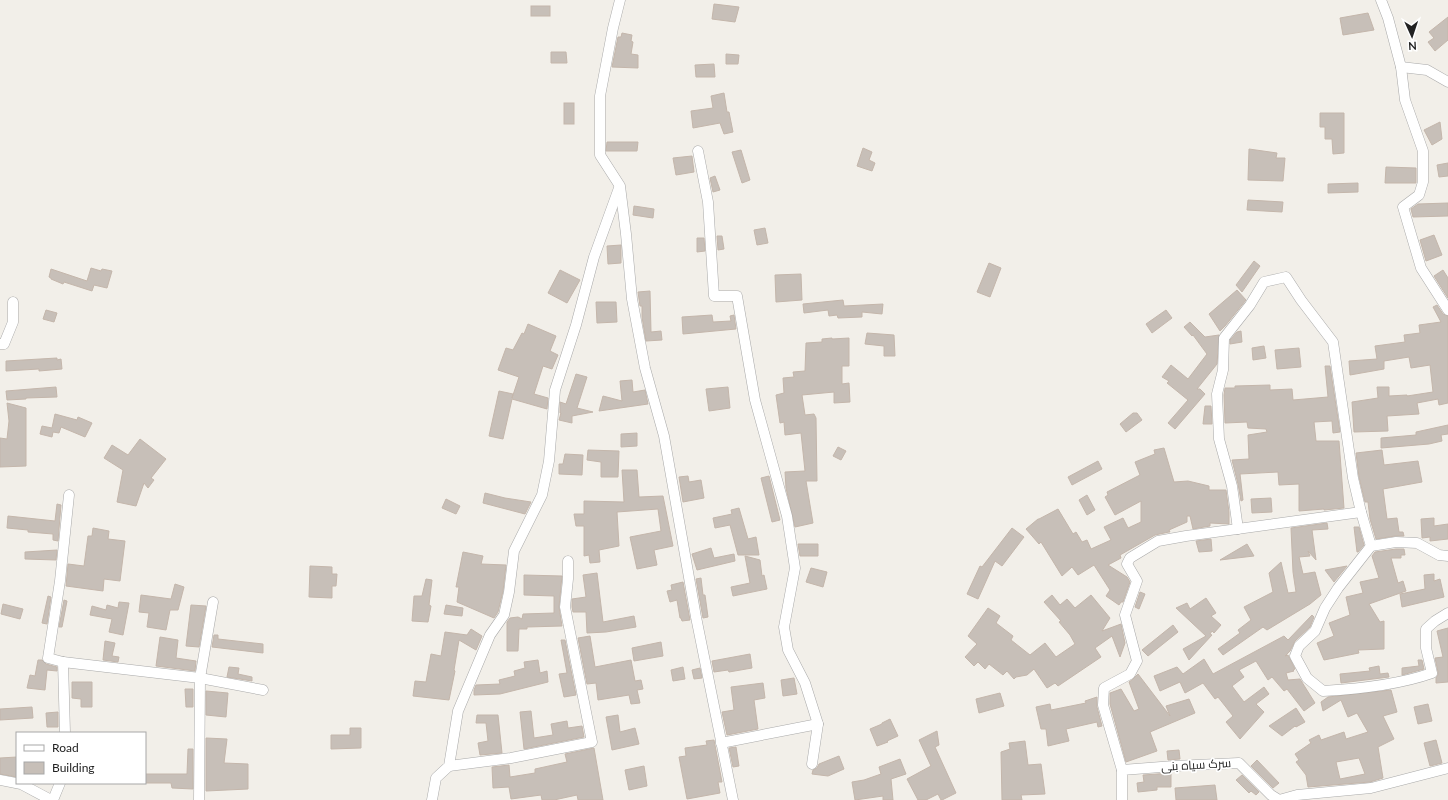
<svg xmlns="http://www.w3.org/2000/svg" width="1448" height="800" font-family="Lato,Cairo,sans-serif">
	<rect width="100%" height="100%" fill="#f2efe9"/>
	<g fill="#c7bfb8" stroke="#c4b6ab" fill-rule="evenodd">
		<path d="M714 4 739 7 735 22 712 19Z"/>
		<rect x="531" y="6" width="19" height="10"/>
		<path d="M1368 13 1374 30 1343 35 1340 18Z"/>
		<path d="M1448 17V40L1435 51 1428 42 1434 38 1429 32Z"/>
		<path d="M622 33 632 35 631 41 633 42 631 54 638 55V68L612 67 618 37H621Z"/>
		<path d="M551 52H566L567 63H551Z"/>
		<path d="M726 54 739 55 738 64H726Z"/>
		<path d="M714 64 715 77H696L695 65Z"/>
		<path d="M724 93 727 112H729L733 132 724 134 720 123 693 128 691 111 713 108 711 96Z"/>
		<rect x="564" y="103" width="10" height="21"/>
		<path d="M1320 113H1344V153L1333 154 1332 139H1325V127H1320Z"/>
		<path d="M1440 122 1442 139 1432 145 1424 130Z"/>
		<path d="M607 142H638L637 151H606Z"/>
		<path d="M863 148 872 152 869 160 875 163 872 171 857 166Z"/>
		<path d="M1249 149 1277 153 1276 158H1285L1283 181 1248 180Z"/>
		<path d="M741 150 750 180 742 183 732 152Z"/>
		<path d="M692 156 694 172 676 175 673 158Z"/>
		<path d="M1448 163V176L1439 177 1437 165Z"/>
		<path d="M1386 167 1416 168V183H1385Z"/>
		<path d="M715 176 720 190 713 192 710 178Z"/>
		<path d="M1358 183V192L1328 193V184Z"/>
		<path d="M1248 200 1283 202 1282 212 1247 210Z"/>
		<path d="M1448 203V216L1413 217 1411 209 1418 204Z"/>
		<path d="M634 206 654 209 653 218 633 215Z"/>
		<path d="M765 228 768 243 757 245 754 230Z"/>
		<path d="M1434 235 1442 255 1426 261 1420 240Z"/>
		<path d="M717 236H722L724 249 718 250Z"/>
		<path d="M697 238H704L705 251 697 252Z"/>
		<path d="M621 245V263L608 264 607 246Z"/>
		<path d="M1254 261 1260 266 1242 292 1236 285Z"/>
		<path d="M989 263 1001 268 990 297 977 292Z"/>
		<path d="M91 268 101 271 102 269 112 271 107 288 94 285 92 291 64 282 63 284 51 279V278L49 277 51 269 87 281Z"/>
		<path d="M560 270 580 280 567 303 548 293Z"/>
		<path d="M1443 270 1448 278V298L1434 276Z"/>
		<path d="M801 274 802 300 776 302 775 275Z"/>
		<path d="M1237 290 1246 300 1225 326 1220 331 1209 314Z"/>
		<path d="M650 291 651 332 661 331 662 340 646 341 642 317V306H640L638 292Z"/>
		<path d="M843 300 844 306 883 304 882 314 862 312V317L838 318 837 315 829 316 828 310 804 313 803 304Z"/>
		<path d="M596 302H616L617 322 597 323Z"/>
		<path d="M1437 305 1443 314 1448 316V403L1439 405 1438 399 1417 403 1419 414 1387 416 1388 431 1354 432 1352 402 1378 398 1377 387H1389V396L1407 395V396L1433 392 1430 365 1411 368 1409 357 1384 361V369L1350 375 1349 361 1377 359 1375 346 1405 342 1404 335 1420 333 1419 325 1441 322 1433 307Z"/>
		<path d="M46 310 57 313 54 322 43 319Z"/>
		<path d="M1166 310 1172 318 1152 333 1146 324Z"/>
		<path d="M712 315 713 322 731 321 730 316 734 315 736 329 683 334 682 317Z"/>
		<path d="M1190 322 1205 337 1219 335 1217 364 1197 389H1200L1205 394 1175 429 1168 423 1188 400 1167 383 1169 381 1162 377 1171 365 1188 379 1207 354 1193 335 1192 336 1184 327Z"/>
		<path d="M528 324 556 336 550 351 558 355 552 369 543 366 534 394 548 398 547 409 512 399 503 439 489 436 499 391 513 394 512 398 519 377 498 370 506 348 513 350 522 333 524 334Z"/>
		<path d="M1241 331 1242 342 1230 344V340L1237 332Z"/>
		<path d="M867 333 894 335 895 356H884V346L865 344Z"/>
		<path d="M832 338V339L849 338V366H842V384L849 383 850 402 834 403V392L802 395 805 415 814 414 816 418 817 481H806L813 523 795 527 786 488 785 472 805 471 801 433 785 435 784 422 780 423 776 395 784 393 783 378 794 377 793 372 805 371 806 343 822 342V339Z"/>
		<path d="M1264 346 1266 358 1253 360 1252 348Z"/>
		<path d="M1299 348 1301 367 1277 369 1275 350Z"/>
		<path d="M57 358V360L61 359 62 369 39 371V369L6 371V361Z"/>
		<path d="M1325 366H1330L1340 432 1333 433 1332 421 1314 422 1316 441H1339L1344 508 1324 510V509L1299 511V484L1279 485 1278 472 1240 474 1243 500 1241 501 1238 484 1232 460 1249 459 1248 435 1267 432 1266 429 1248 428 1247 422 1225 423 1224 395 1225 388H1235V386L1270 385V390L1292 389 1293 400 1328 397Z"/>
		<path d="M576 374 587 377 577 408 593 412 572 416V423L559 420 561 413H560V402L566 404Z"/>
		<path d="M632 380 633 392 645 390 648 404 599 411 603 396 622 401 620 381Z"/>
		<path d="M56 387 57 397 26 398V399L7 400 6 391Z"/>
		<path d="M728 387 730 408 709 411 706 389Z"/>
		<path d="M7 403 26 408V466L0 467V438L7 439 9 421Z"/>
		<path d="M1205 406H1211L1212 424H1203Z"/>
		<path d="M1133 413H1137L1142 420 1126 432 1120 424Z"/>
		<path d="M55 414 77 420 78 417 92 423 85 437 61 427 59 433 53 432 52 437 40 434 42 426 52 428Z"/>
		<path d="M1448 425V434L1441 435 1442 441 1429 444 1381 448V438L1416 435V432Z"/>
		<path d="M637 433V446L621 447V434Z"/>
		<path d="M140 439 166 459 151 478 154 480 148 488 144 483 136 506 117 502 123 470 104 458 112 445 128 455Z"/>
		<path d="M838 447 846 451 841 460 833 456Z"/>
		<path d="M1164 448 1174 482 1188 481 1209 486V490H1226L1229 512V524L1210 523V526L1193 529 1190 516H1187V522L1169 530 1170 532H1169L1155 535 1120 555 1121 558 1108 565 1127 577 1130 582 1123 602H1121L1119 605 1106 596 1110 590 1094 565 1078 575 1072 567 1062 576 1041 542 1039 544 1026 529 1038 519H1039L1058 509 1073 534 1076 532 1082 542 1087 540 1091 549 1111 540 1104 527 1123 518 1128 528 1141 522V501L1115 515 1105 497 1108 495 1107 492 1140 475 1135 462 1155 454 1154 450Z"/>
		<path d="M588 450 619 451 618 477H601V462L587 460Z"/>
		<path d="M1382 450 1384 465 1418 461 1422 482 1383 489 1387 519 1397 518 1399 532H1403L1404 536H1395L1376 539 1370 519 1368 502H1365L1359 477 1356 453Z"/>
		<path d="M565 454 583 455 582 475 559 474V464H563Z"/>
		<path d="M1098 461 1102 469 1072 485 1068 477Z"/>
		<path d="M622 470H637L639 497 663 496 673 546 654 550 657 565 637 569 630 537 661 531 658 509 617 512 619 546 599 550 600 562 590 563 589 555 584 556V526H576L574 514H584V501L624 502Z"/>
		<path d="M688 476 689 482 701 480 704 498 683 502 679 477Z"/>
		<path d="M769 476 780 520 772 522 761 478Z"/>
		<path d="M485 493 505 498 531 502 525 514 483 503Z"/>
		<path d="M1087 495 1095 510 1087 515 1079 500Z"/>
		<path d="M1271 498 1272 512 1252 513 1251 499Z"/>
		<path d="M446 499 460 506 456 514 442 508Z"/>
		<path d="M57 504 61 505 58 541 53 540V534L28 532V530L7 528 8 516 55 521Z"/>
		<path d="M739 508 748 539 756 537 759 555H738L730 525 715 528 713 518 732 514 731 510Z"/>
		<path d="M1434 518V526L1448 524V539L1430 541V537L1422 538 1421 519Z"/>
		<path d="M1327 523 1328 529 1312 530 1316 560 1308 551 1310 556 1299 557 1303 574 1315 572 1321 595 1310 604 1267 630 1263 627 1223 655 1218 649 1240 633 1238 630 1251 620 1244 607 1273 592 1269 573 1281 562 1288 593 1296 592 1293 572 1291 528Z"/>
		<path d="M1354 527H1359L1364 545 1358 552H1357Z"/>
		<path d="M93 528 109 531 108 539 125 541 120 581 104 579 103 591 66 586 68 564 84 566 88 536H92Z"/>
		<path d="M1012 528 1024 537 1002 566 995 561 978 599 967 594 980 566 982 567Z"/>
		<path d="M1211 539 1212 551 1199 552 1196 541Z"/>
		<path d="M798 544H818V556H800Z"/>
		<path d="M1247 544 1254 556 1220 560Z"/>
		<path d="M711 548 714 558 734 554 735 561 697 570 692 554Z"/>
		<path d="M1396 549H1404L1405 555H1401V558H1391L1398 583 1403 581 1406 591 1369 604 1380 622 1384 621V649L1358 650 1359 653 1324 660 1317 643 1334 636 1329 623 1350 615 1346 597 1363 593 1360 582 1379 578 1372 556 1375 552Z"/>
		<path d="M57 550 56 560 25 559V552Z"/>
		<path d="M463 552 483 556 481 564 506 565 503 591 498 612 494 618 457 602 459 587H456Z"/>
		<path d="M745 556 760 560 762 576 764 575 767 589 733 596 731 587 750 583Z"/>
		<path d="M310 566 332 567V574H337L336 586H332V598L309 597Z"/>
		<path d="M1347 566 1334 582 1325 570Z"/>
		<path d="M811 568 827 572 823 587 806 582Z"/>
		<path d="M597 573 603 622 634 616 636 627 606 632 587 633 586 612H573L572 607V599L586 597 583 575Z"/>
		<path d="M1434 574V581L1440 579 1444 597 1402 607 1400 594 1425 589 1424 575Z"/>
		<path d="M524 575 562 576 559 607 562 626 527 627V629H519L518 651H507V622L510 618 518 617 522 619 523 614 554 613V596L524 595Z"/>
		<path d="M701 578 703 595H705L708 617 703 618 696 579Z"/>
		<path d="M426 579 432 580 429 605 431 606 428 622 412 621 414 596H422Z"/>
		<path d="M683 582 690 620 682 621 681 618H680L677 600 670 602 667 591 672 590 671 585Z"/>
		<path d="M175 584 184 587 178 610H170L166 630 147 627 149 613 139 612 141 595 171 599Z"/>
		<path d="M1140 592 1145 594 1139 609 1135 607Z"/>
		<path d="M1052 595 1060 605 1067 599 1075 608 1091 595 1110 618 1102 631 1121 624 1125 643 1120 657 1112 636 1095 648 1101 657 1058 686 1055 683 1047 688 1034 669 1027 675 1016 677 1014 679 1007 671 1003 675 989 664 985 669 978 662 974 666 965 657 977 644 968 636 988 608 1000 616 996 623 1013 636 1011 640 1030 655 1045 643 1056 657 1075 644 1070 635 1059 622 1061 621 1044 602Z"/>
		<path d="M48 596 51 597 47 624 42 623Z"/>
		<path d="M1206 598 1216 613 1211 616 1221 625 1214 633 1212 631 1210 634 1212 635 1189 660 1183 649 1206 636 1176 608 1187 603 1190 609Z"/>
		<path d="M64 600 67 601 62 627H59Z"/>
		<path d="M119 602 129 603 123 635 109 632 112 619 90 615 92 606 106 610 107 605 118 608Z"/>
		<path d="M3 604 23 609 20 619 1 614Z"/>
		<path d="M191 605 206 606 199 647 186 646Z"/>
		<path d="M446 605 463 608 462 616 444 614Z"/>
		<path d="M1312 615 1314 617 1310 627 1295 641 1290 651 1285 656 1288 655 1295 669 1293 670 1294 671 1286 673 1288 680 1300 679 1315 703 1304 711 1287 689 1284 691 1272 677 1268 680 1256 661 1239 670 1244 677 1232 686 1244 702 1264 687 1269 694 1256 704 1264 712 1240 739 1226 722 1233 716 1218 697 1215 699 1203 683 1185 693 1180 682 1160 691 1154 676 1177 667 1183 674 1204 659 1213 674 1284 636 1288 640Z"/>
		<path d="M1173 625 1178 632 1148 656 1142 650Z"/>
		<path d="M1448 628V682L1436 683V678L1438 675V672L1435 658 1443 657 1437 631Z"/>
		<path d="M471 629 482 636 476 650 459 640 454 670 455 671 449 700 413 696 415 681 426 682 431 654 441 656 445 632 467 635Z"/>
		<path d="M214 635H218V639L263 644V653L212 647Z"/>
		<path d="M590 636 595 667 631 660 635 681 641 680 643 689 637 690 640 703 631 704 629 695 598 700 596 683 587 684 578 638Z"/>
		<path d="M160 637 178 640 176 658 196 661 195 671 156 666Z"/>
		<path d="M561 640H565L576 695 564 697 559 674 567 673Z"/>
		<path d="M105 641 115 643 112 656 119 657 118 662 103 660Z"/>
		<path d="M661 642 663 656 634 661 632 648Z"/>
		<path d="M750 654 752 668 729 672 728 670 714 672 712 661Z"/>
		<path d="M38 660H42L46 664 57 667V671L47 670 45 690 27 688 30 675 35 676Z"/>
		<path d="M538 660 540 673 547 671 548 682 500 694 474 695V690L476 685 500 684 499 680 515 676 514 671 525 668 524 662Z"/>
		<path d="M1418 660H1422L1424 669 1402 675V668L1419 666Z"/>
		<path d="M1379 666 1380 674 1388 673 1389 677 1341 683 1340 674 1370 671 1369 668Z"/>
		<path d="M229 667 239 668 238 674 252 677V681L227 677Z"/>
		<path d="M683 667 685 679 673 681 671 670Z"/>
		<path d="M700 668 702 678 694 679 692 670Z"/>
		<path d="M1138 674 1170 716 1166 706 1189 699 1195 713 1150 732 1157 751 1126 762 1110 704V693L1121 689 1134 711 1139 709 1129 682 1133 679Z"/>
		<path d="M794 678 797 694 783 696 781 680Z"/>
		<path d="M72 682H92V707H81V699L72 698Z"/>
		<path d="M763 683 765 698 754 700 758 729 727 735 722 712 734 710 731 687Z"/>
		<path d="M185 689H193V707H186Z"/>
		<path d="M1391 690 1397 712 1383 716 1394 739 1378 747 1383 778 1370 782 1308 787 1306 775 1296 762 1299 760 1295 754 1311 743 1309 740 1319 735 1321 740 1344 732 1346 739 1368 732 1357 713 1348 717 1341 700 1323 711 1321 702 1328 697ZM1359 758 1365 774 1340 779 1336 762Z"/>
		<path d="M206 691 228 693 226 717 206 715Z"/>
		<path d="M1000 693 1004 706 979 713 976 699Z"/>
		<path d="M1097 697V707L1102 726 1098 727 1097 722 1066 729 1069 741 1048 746 1046 729H1041L1036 707 1050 704 1051 710 1086 703 1085 701Z"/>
		<path d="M1428 704 1432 721 1418 724 1414 707Z"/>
		<path d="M32 707 33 718 0 720V709Z"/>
		<path d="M1296 708 1305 722 1296 727 1295 726 1282 736 1269 726Z"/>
		<path d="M531 711 534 738 553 735 551 724 567 721 568 728 582 726 584 737 524 749 520 712Z"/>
		<path d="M58 712V727H47L46 713Z"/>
		<path d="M477 715H498L502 753 480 755 478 743 488 741 486 723H476Z"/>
		<path d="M618 715 620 732 635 728 639 744 612 750 606 717Z"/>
		<path d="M890 719 898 736 887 741 888 742 877 746 870 729 882 724V723Z"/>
		<path d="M350 728H361V748L331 749V735H350Z"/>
		<path d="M937 731 939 745 935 747 956 793 942 800H941L938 794 926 800H918L907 779 931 766 919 740Z"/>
		<path d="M206 738 227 739 224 763 248 764V789L206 791Z"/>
		<path d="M714 740 722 782H718L720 793 687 799 679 757 686 756 685 748 707 745 706 741Z"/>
		<path d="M1436 740 1442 763 1430 766 1424 743Z"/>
		<path d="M1025 741 1028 765 1041 764 1045 794 1021 795 1022 800H1002L1001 752 1010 749 1009 743Z"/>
		<path d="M736 747 739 766 733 767 729 748Z"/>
		<path d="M594 748 603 800H578L577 795 554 800H542L541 795 511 799 509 787 493 788 492 767 509 765 510 777 535 773V769L567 762 565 754Z"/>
		<path d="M188 749H193V789L172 788 171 783H145V774H187Z"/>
		<path d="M1179 750 1180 759 1168 760 1167 751Z"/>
		<path d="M839 756 844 769 828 776 812 774 813 770 817 768 819 764Z"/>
		<path d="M17 757V777L0 774V758Z"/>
		<path d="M900 759 906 774 891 779 893 800H883V796L855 800 852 782 864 780 881 774 879 767Z"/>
		<path d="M1257 760 1279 783 1273 788 1251 766Z"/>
		<path d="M644 766 647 786 629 790 625 770Z"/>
		<path d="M1171 773V787H1157V790L1138 792 1137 783 1144 782 1143 775Z"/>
		<path d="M1242 775 1259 792 1256 795 1251 791 1249 793 1236 780Z"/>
		<path d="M1215 785 1217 800H1176L1175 788Z"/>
	</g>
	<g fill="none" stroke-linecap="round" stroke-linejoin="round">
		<g stroke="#a9a9a9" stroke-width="11">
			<g id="street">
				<path d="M620 0 613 28 600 96V155L620 186 626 234 632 299 645 368 664 436 696 617 733 800"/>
				<path d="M1381 0 1388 18 1401 67 1405 100 1423 151V182L1419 195 1403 207 1421 268 1448 310"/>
				<path d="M1401 67 1427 70 1448 82"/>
				<path d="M698 151 708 202 714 296H737L755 400 787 516 795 568 784 627 788 650 805 683 818 724 812 764"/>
				<path d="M0 344H4L13 322V302"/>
				<path d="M69 495 60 581 48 658 63 662 200 678 263 690"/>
				<path d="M1238 529 1232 486 1219 439 1217 394 1223 370 1224 338 1250 305 1264 282 1286 277 1301 300 1333 342 1353 478 1361 512 1371 546"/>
				<path d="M1448 556 1439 555 1417 543 1396 542 1371 546 1338 588 1325 608 1315 631 1299 646 1295 656 1307 678 1323 691C1359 689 1398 685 1432 673L1426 648V629L1435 621 1448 613"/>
				<path d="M63 662 65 733"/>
				<path d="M721 743 818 724"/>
				<path d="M449 766 511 758 592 742 565 607 568 579V561"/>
				<path d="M1122 770 1103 705 1104 688 1130 674 1137 661 1125 615 1137 581 1127 564 1130 558 1158 541 1186 536 1361 512"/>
				<path d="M0 780 21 784 51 800"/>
				<path d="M53 800 60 783"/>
				<path d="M199 800 200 678 213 602"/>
				<path d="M432 800 436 778 449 766 458 711 490 635 504 615 509 592 514 551 542 495 549 461 555 390 576 325 594 257 619 188"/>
				<path d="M1122 800V770L1174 766 1239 763 1271 795 1279 800 1297 795 1371 788 1448 768"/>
			</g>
		</g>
		<use href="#street" stroke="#fff" stroke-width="10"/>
	</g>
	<g text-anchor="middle" stroke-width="3.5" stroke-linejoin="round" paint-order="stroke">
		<g font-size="12" fill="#222" stroke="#fff">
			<text transform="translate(1196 765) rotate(-3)" y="4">سرک سیاه بنی</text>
		</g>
	</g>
	<rect x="16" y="732" width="130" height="52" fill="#ffffff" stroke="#a7a7a7"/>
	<rect x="24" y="745" width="20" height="6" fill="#ffffff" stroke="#a7a7a7"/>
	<text x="52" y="752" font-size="12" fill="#222222">Road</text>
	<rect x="24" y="762" width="20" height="12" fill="#c7bfb8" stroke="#a7a7a7"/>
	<text x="52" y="772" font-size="12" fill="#222222">Building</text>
	<g transform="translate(1412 36) rotate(177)" stroke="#ffffff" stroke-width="3" paint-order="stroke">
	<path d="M0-3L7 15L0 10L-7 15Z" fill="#222222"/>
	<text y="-6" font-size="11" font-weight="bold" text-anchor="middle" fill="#222222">N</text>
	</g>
</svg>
